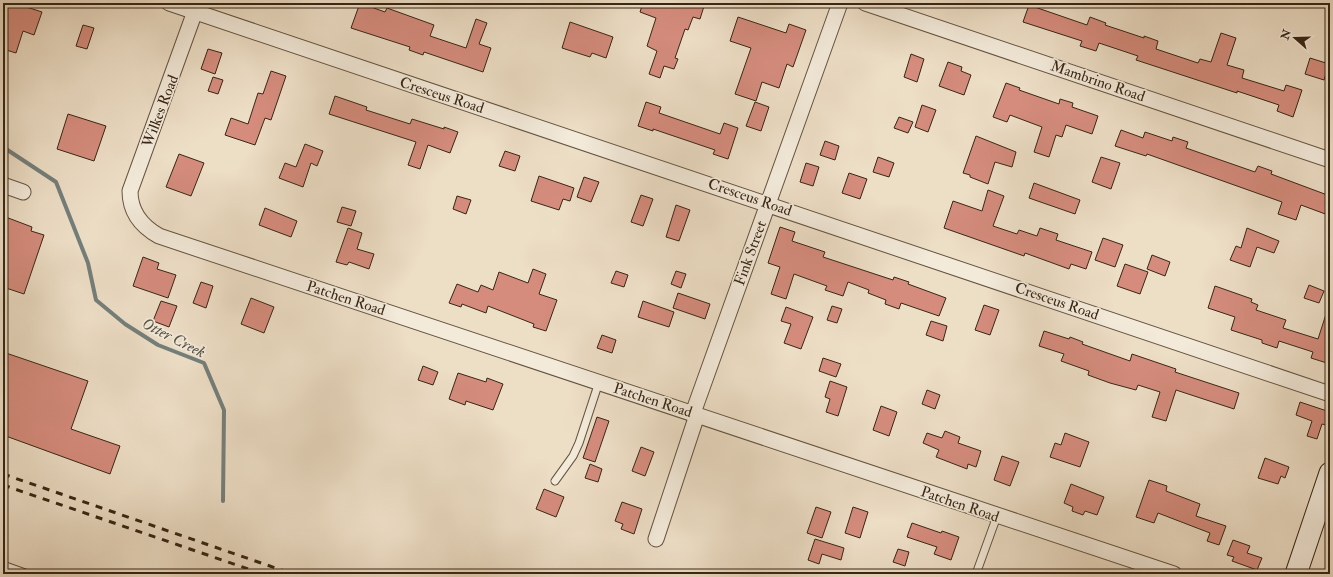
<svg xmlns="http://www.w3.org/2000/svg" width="1333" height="577" font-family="'IM FELL Double Pica',serif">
	<rect width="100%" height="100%" fill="#eddec6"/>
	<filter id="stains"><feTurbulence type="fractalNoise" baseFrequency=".005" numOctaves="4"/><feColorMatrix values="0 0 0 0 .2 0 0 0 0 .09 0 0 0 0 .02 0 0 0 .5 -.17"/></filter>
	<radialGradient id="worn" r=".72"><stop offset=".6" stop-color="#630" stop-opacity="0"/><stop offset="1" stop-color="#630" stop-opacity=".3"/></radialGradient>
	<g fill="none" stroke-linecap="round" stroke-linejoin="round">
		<path stroke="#747f7b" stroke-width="4" d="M3 147 56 182 88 263 96 300 125 324 158 345 204 363 224 410 223 501"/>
	</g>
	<g fill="#d58c7d" stroke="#372614">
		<path d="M3 3H14L42 12 34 35 23 31 16 53 3 49V37L6 27 3 26Z"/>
		<path d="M360 3 385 12 387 8 434 25 430 36 466 48 476 19 487 23 479 44 491 48 483 72 424 52 423 55 409 50 410 47 351 28Z"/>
		<path d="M643 3H705L700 19 693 17 688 30 685 29 675 58 678 59 674 69 664 66 660 78 649 74 657 51 647 46 656 18 640 12Z"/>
		<path d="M1029 5 1087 25 1090 17 1106 23 1105 25 1144 38V36L1158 41 1156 49 1198 63 1200 59 1211 62 1221 33 1236 38 1227 65 1244 70 1242 78 1284 91 1286 85 1302 90 1293 117 1277 111 1279 105 1237 91V93L1136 60 1138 56 1099 43 1096 51 1080 46 1082 41 1023 22Z"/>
		<path d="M738 17 786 33 789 24 806 30 793 67 787 64 779 88 762 82 756 101 735 94 751 48 730 41Z"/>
		<path d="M570 22 613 37 606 58 592 53 590 57 562 48Z"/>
		<path d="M83 25 94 28 87 49 76 46Z"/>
		<path d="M208 49 222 53 215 74 201 69Z"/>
		<path d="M911 54 924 59 917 82 904 77Z"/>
		<path d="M1310 58 1329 64 1324 80 1305 74Z"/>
		<path d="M948 62 962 67 961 71 971 75 964 95 939 86Z"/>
		<path d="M271 71 286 76 271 120 265 118 255 145 225 135 231 118 248 124 258 93 263 94Z"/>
		<path d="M213 77 223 80 218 94 208 91Z"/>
		<path d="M1006 83 1020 88 1019 90 1059 104 1060 99 1073 103 1072 107 1098 116 1092 134 1066 125 1062 137 1056 135 1049 157 1034 152 1042 127 1010 115 1007 122 993 117Z"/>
		<path d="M335 96 367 107 366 110 410 124 412 119 444 129V127L458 132 450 153 428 145 420 169 408 165 416 142 329 114Z"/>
		<path d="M646 102 661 107 659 113 720 134 724 123 738 128 728 159 713 154 715 150 653 129V131L638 126Z"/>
		<path d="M755 102 769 107 761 131 746 126Z"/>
		<path d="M922 105 936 110 928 132 915 127Z"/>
		<path d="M68 114 106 126 94 161 57 149Z"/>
		<path d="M899 117 913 122 908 133 894 128Z"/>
		<path d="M1121 130 1143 138 1145 132 1172 141 1173 137 1188 142 1186 148 1255 172 1258 166 1272 171 1271 174 1330 196V208L1328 215 1301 205 1296 220 1278 214 1282 202 1147 154 1146 156 1115 146Z"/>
		<path d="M976 136 1016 152 1012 167 995 162 988 184 970 177V175L963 173Z"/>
		<path d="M825 141 839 146 835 160 820 155Z"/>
		<path d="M305 144 323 151 317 166 311 163 303 187 279 178 285 163 296 167Z"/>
		<path d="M505 151 520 156 515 171 499 166Z"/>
		<path d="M179 154 204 163 191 196 166 187Z"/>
		<path d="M878 157 894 163 889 177 873 172Z"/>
		<path d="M1101 157 1120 163 1111 189 1092 182Z"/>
		<path d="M806 163 819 167 813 186 800 182Z"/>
		<path d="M849 173 867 179 860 199 842 193Z"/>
		<path d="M539 176 574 188 570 201 563 199 559 210 531 201Z"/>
		<path d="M584 177 599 182 591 202 577 197Z"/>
		<path d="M1034 183 1080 200 1075 214 1029 198Z"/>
		<path d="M988 190 1004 196 993 226 1017 234 1019 230 1037 236 1040 228 1058 234 1056 240 1092 252 1086 269 1071 264 1069 269 1025 253 1024 256 944 228 953 201 982 211Z"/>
		<path d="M641 195 653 199 643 226 631 222Z"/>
		<path d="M457 196 471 200 466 214 453 209Z"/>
		<path d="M676 205 690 210 679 241 666 237Z"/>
		<path d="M342 207 356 211 351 226 337 222Z"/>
		<path d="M265 208 297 221 291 237 259 225Z"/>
		<path d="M3 216 32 227 31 231 44 235 24 294 3 287Z"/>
		<path d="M780 227 795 232 792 241 825 252 823 257 893 280 894 277 909 282 908 284 946 298 939 316 901 303 899 309 885 304 886 300 868 293 869 290 848 282 843 296 825 290 827 286 794 274 786 299 771 294 780 267 768 263Z"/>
		<path d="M348 228 362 233 357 249 374 254 369 269 349 262 347 265 336 262Z"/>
		<path d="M1247 228 1279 241 1274 253 1257 247 1250 267 1230 260 1236 246 1241 248Z"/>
		<path d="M1103 238 1123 245 1115 267 1095 260Z"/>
		<path d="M1152 255 1170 262 1165 276 1147 269Z"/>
		<path d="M143 257 159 263 157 269 176 275 168 298 133 286Z"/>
		<path d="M1125 264 1148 272 1140 294 1117 286Z"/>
		<path d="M533 269 546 274 539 294 557 300 546 331 533 327 534 324 488 306 486 313 462 304 461 307 449 303 457 284 478 292 481 285 493 290 499 272 528 283Z"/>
		<path d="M616 271 628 275 624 287 611 283Z"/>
		<path d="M676 271 686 274 681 288 671 284Z"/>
		<path d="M201 282 213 286 206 308 193 303Z"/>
		<path d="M1309 285 1324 291 1319 303 1304 298Z"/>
		<path d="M1215 286 1252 299 1251 302 1258 305 1256 310 1286 320 1283 328 1318 339 1328 308H1330V364L1311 358 1313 352 1279 341 1277 348 1262 343V340L1231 330 1235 317 1208 308Z"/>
		<path d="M678 293 710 304 705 319 673 308Z"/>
		<path d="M251 298 274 307 264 333 241 324Z"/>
		<path d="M161 301 177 306 169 327 153 321Z"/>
		<path d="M643 301 674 312 669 327 638 317Z"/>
		<path d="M984 305 999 310 990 335 975 330Z"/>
		<path d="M832 306 842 309 837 323 827 320Z"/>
		<path d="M786 307 813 317 801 349 784 343 791 324 781 321Z"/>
		<path d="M931 321 947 326 943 341 926 335Z"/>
		<path d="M1044 331 1069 339 1070 337 1083 342 1082 344 1130 361 1132 354 1176 369 1175 372 1239 393 1234 409 1176 390 1166 421 1152 417 1160 392 1138 385 1136 390 1110 383 1088 375 1089 371 1061 361 1064 354 1039 346Z"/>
		<path d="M602 335 616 340 612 353 597 348Z"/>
		<path d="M6 353 88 381 71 429 120 446 110 474 3 435V362Z"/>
		<path d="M823 358 841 364 836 377 819 371Z"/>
		<path d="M423 366 438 372 433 385 418 380Z"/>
		<path d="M458 373 486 382 487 378 503 384 493 410 466 401 465 405 449 399Z"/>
		<path d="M830 381 847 387 838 416 826 412 830 399 825 397Z"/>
		<path d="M927 390 940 395 935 409 922 404Z"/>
		<path d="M1300 402 1330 412 1326 425 1322 424 1317 439 1307 436 1312 421 1296 415Z"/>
		<path d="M881 406 897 412 889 436 873 430Z"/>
		<path d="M597 417 609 421 595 462 583 458Z"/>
		<path d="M945 431 960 437 958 443 981 451 976 467 968 464 967 469 936 457 939 450 923 443 927 433 942 438Z"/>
		<path d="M1065 433 1089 442 1080 467 1050 457 1055 443 1061 445Z"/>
		<path d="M641 447 654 452 645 476 632 471Z"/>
		<path d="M1002 456 1019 462 1010 486 994 480Z"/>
		<path d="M1265 458 1289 467 1285 478 1281 476 1278 484 1258 478Z"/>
		<path d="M590 464 602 469 598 482 585 478Z"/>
		<path d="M1149 480 1167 486 1166 491 1200 504 1196 516 1226 526 1219 545 1207 541 1210 533 1158 513 1154 523 1136 517Z"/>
		<path d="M1071 484 1104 497 1097 515 1085 511 1083 515 1072 511 1073 507 1064 503Z"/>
		<path d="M544 489 564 497 556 517 536 509Z"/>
		<path d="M622 502 642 509 634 534 621 529 623 524 615 521Z"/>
		<path d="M816 507 831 512 822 538 807 533Z"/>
		<path d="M853 507 868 512 860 538 845 533Z"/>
		<path d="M912 523 941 533 942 531 959 537 951 560 934 554 937 547 907 537Z"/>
		<path d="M815 539 844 548 841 560 822 554 819 564 808 560Z"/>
		<path d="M1233 540 1250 546 1247 553 1262 558 1257 570 1232 561 1234 557 1227 555Z"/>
		<path d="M898 549 909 552 905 566 893 562Z"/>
	</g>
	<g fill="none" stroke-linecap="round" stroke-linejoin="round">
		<g stroke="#645440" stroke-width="9">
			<g id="lane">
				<path d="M555 481 573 456 579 443 599 382"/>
				<path d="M3 565 28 574"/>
				<path d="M976 574 997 516"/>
			</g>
		</g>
		<g stroke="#645440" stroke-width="17">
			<g id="street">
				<path d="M169 3 1330 394"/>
				<path d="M198 3 130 191C130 212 141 226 159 236L1174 574"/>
				<path d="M865 3 1330 160"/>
				<path d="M3 185 23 192"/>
				<path d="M693 413 840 3"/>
				<path d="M656 539 697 415"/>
			</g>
		</g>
		<g stroke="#372614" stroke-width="23">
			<path id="secondary" d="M1296 574 1330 473"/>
		</g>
		<use href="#lane" stroke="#f3eada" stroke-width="7"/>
		<use href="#street" stroke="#f3eada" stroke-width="15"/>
		<use href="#secondary" stroke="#f3eada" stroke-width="21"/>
		<g stroke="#372614" stroke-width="3" stroke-dasharray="7 7" stroke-linecap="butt">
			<path d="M3 474 293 574"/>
			<path d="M3 485 263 574"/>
		</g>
	</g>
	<g text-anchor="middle" stroke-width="3.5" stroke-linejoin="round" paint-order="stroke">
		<g font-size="15" fill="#372614" stroke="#f3eada">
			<text transform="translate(1098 81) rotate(19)" y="5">Mambrino Road</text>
			<text transform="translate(442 95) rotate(18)" y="5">Cresceus Road</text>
			<text transform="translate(160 111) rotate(-69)" y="5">Wilkes Road</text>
			<text transform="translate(750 197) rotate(19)" y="5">Cresceus Road</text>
			<text transform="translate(750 253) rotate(-70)" y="5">Fink Street</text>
			<text transform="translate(346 298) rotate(18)" y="5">Patchen Road</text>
			<text transform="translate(1057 301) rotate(19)" y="5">Cresceus Road</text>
			<text transform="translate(653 400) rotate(18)" y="5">Patchen Road</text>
			<text transform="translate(960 504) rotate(19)" y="5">Patchen Road</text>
		</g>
		<g font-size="16" font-style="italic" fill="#565247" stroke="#f3eada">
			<text transform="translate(174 337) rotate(27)" y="6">Otter Creek</text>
		</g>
	</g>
	<rect width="1333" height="577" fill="none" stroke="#eddec6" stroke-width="16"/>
	<rect x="4" y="4" width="1325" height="569" fill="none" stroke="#372614" stroke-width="2"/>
	<rect x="8" y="8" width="1317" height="561" fill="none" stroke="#372614"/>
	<g transform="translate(1295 38) rotate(290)" stroke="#f3eada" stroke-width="3" paint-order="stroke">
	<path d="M0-3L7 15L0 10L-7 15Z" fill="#372614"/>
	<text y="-6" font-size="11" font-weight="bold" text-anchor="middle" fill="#372614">N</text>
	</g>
	<rect width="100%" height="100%" filter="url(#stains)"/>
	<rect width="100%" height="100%" fill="url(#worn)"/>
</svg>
